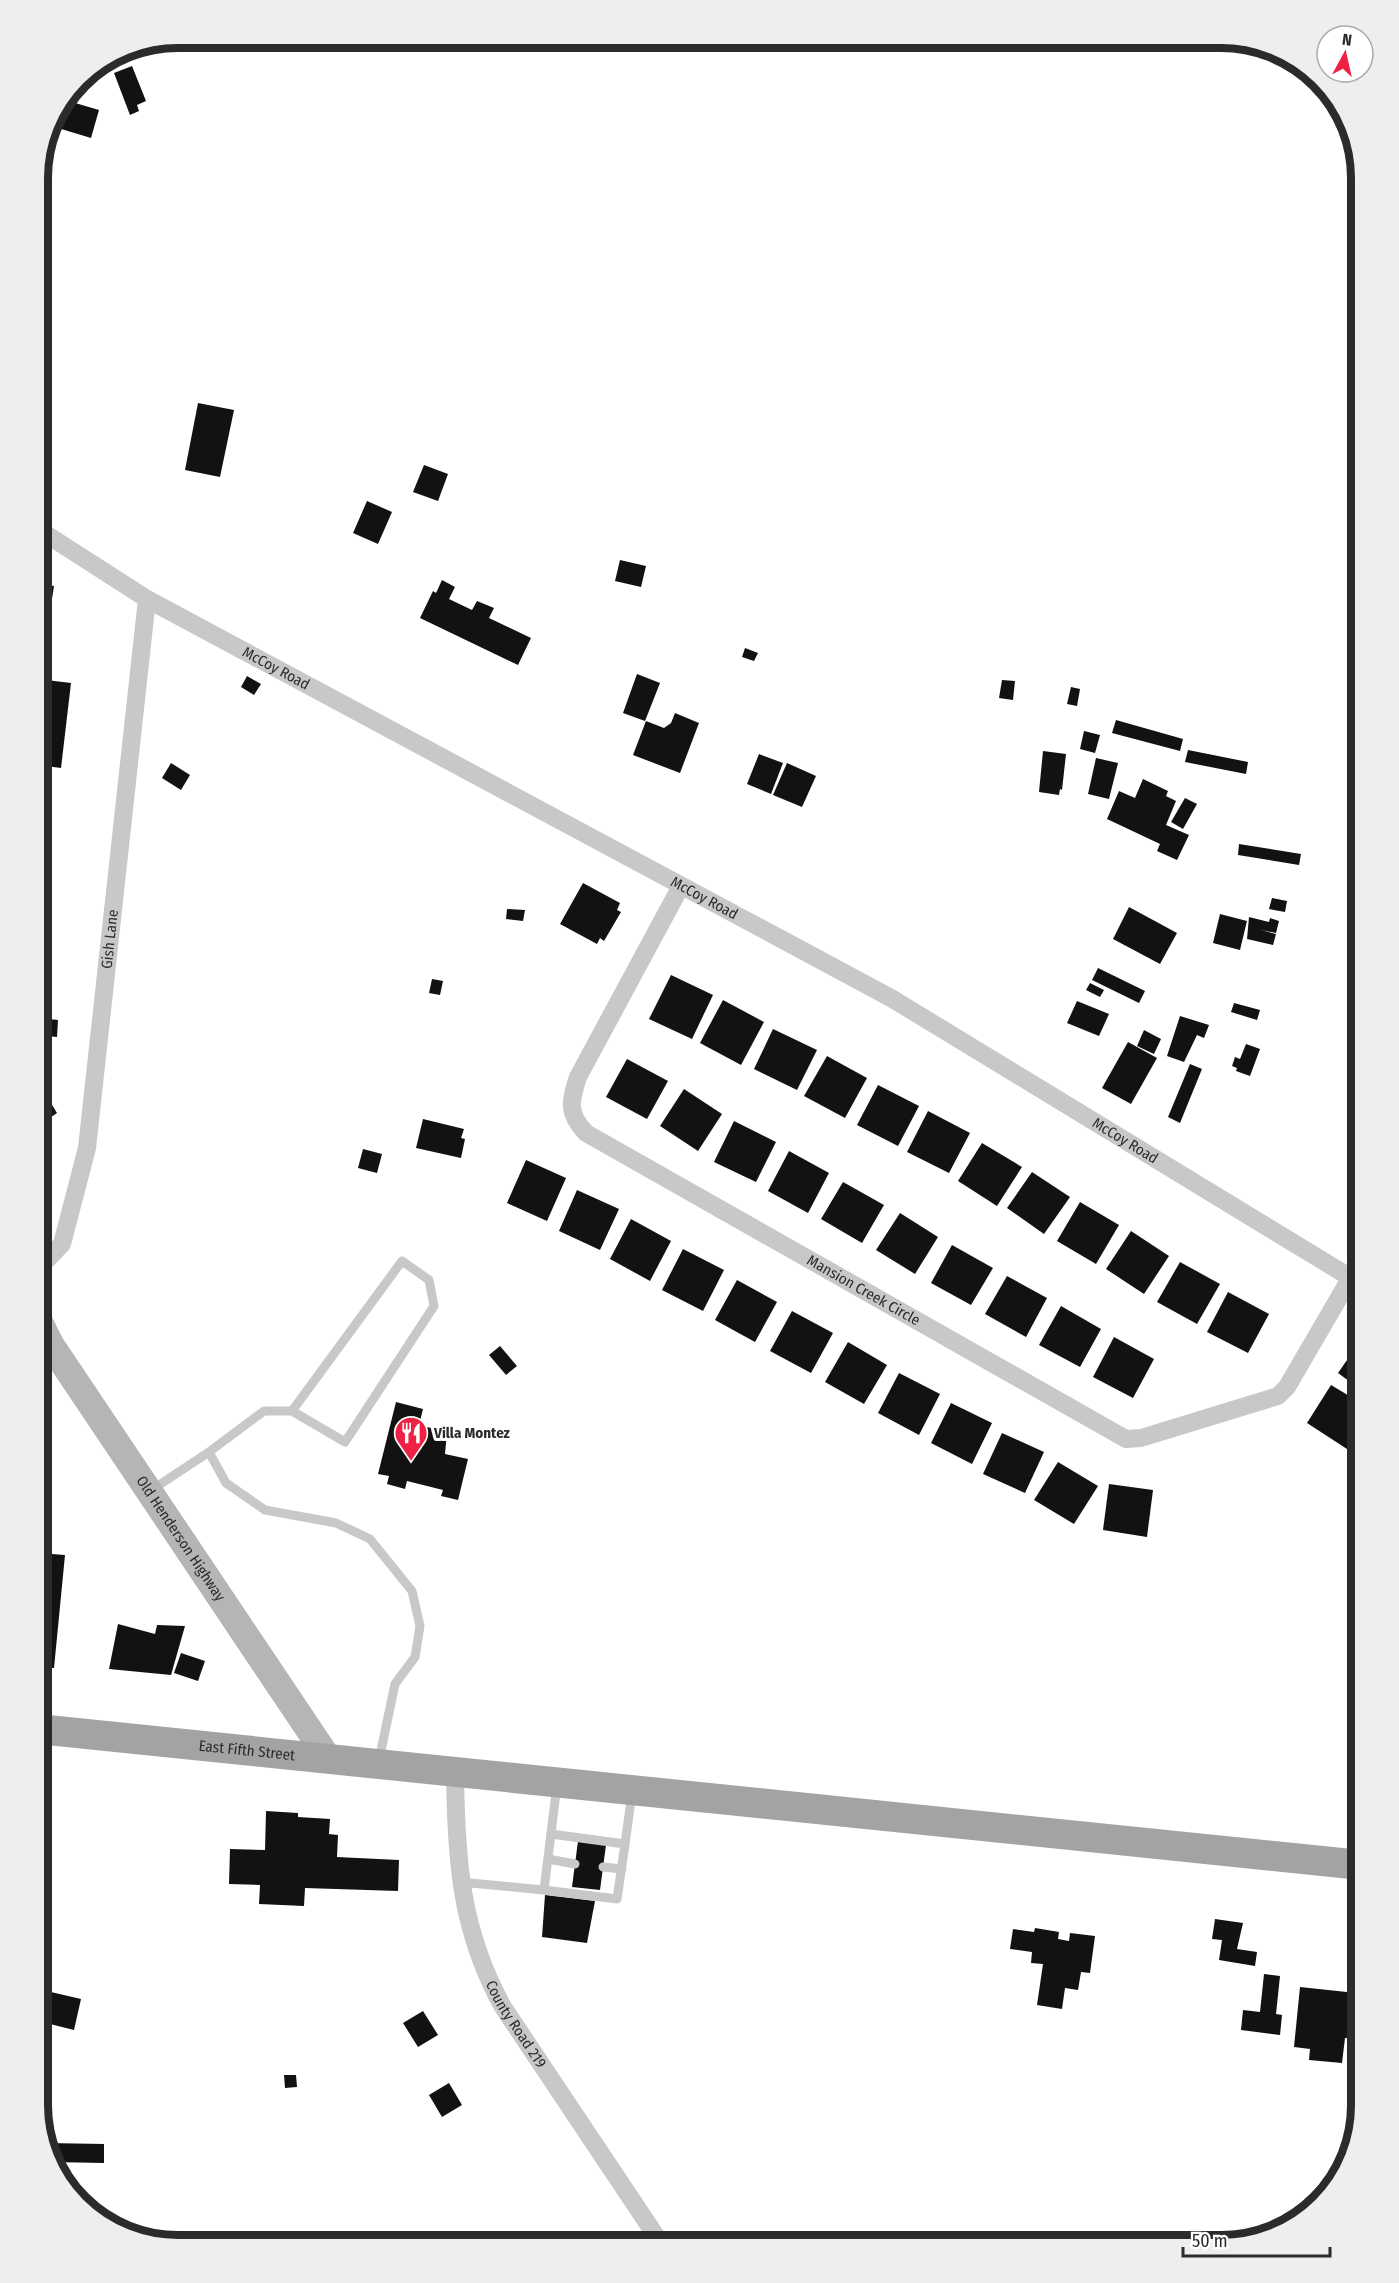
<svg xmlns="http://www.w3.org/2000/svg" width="1399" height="2283" font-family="'Fira Sans Condensed',sans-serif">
	<rect width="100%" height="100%" fill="#fff"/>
	<g fill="#121212">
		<path d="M132 66 146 101 137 105 139 111 130 115 114 73Z"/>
		<path d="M65 100 99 110 91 138 48 125Z"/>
		<path d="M198 403 234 410 220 477 185 470Z"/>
		<path d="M424 465 448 474 438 501 413 492Z"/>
		<path d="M367 501 392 512 378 544 353 533Z"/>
		<path d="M620 560 646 566 641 587 615 581Z"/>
		<path d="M442 580 455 587 449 599 472 610 477 601 494 608 489 618 531 638 518 665 420 618 433 591 436 593Z"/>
		<path d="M40 584 54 586 44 651 38 650Z"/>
		<path d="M745 648 758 653 754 661 742 657Z"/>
		<path d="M637 674 660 683 645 721 623 713Z"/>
		<path d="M247 676 261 684 254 695 241 687Z"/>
		<path d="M38 679 71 683 61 768 38 765Z"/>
		<path d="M1002 680 1015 681 1013 700 999 698Z"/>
		<path d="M1071 687 1080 689 1077 706 1067 704Z"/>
		<path d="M675 713 699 723 680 773 633 755 646 721 664 728 671 723Z"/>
		<path d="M1116 720 1183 739 1180 751 1112 733Z"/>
		<path d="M1084 731 1100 735 1095 753 1080 749Z"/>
		<path d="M1188 750 1248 762 1246 774 1185 762Z"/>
		<path d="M1043 751 1066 754 1062 790 1060 789 1059 795 1039 792Z"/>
		<path d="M759 754 783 763 771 794 747 784Z"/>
		<path d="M1096 758 1118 763 1109 799 1088 794Z"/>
		<path d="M171 763 190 775 181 790 162 778Z"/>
		<path d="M787 763 816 776 802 807 773 795Z"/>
		<path d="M1143 779 1168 791 1166 796 1176 801 1166 825 1189 835 1177 860 1157 851 1160 844 1107 819 1119 791 1135 798Z"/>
		<path d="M1185 798 1197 804 1183 829 1171 822Z"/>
		<path d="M38 816 51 817 46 862 38 861Z"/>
		<path d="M1239 844 1301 854 1299 865 1238 855Z"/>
		<path d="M583 883 620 903 617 910 621 912 604 941 600 938 597 944 560 924Z"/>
		<path d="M1272 898 1287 901 1285 912 1269 909Z"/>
		<path d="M1129 907 1177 933 1160 964 1113 939Z"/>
		<path d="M507 909 525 910 523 921 506 919Z"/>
		<path d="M1220 914 1247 921 1240 950 1213 943Z"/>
		<path d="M1249 917 1269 922 1270 918 1279 921 1276 933 1261 930 1276 934 1273 945 1247 939Z"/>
		<path d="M1098 968 1145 991 1139 1003 1092 980Z"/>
		<path d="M38 974H44L39 1018 58 1020 57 1037 38 1035Z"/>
		<path d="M671 975 713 995 692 1039 649 1019Z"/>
		<path d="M432 979 443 981 440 995 429 993Z"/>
		<path d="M1090 983 1104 990 1100 997 1086 990Z"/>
		<path d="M723 1000 764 1022 741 1065 700 1043Z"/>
		<path d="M1077 1001 1109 1014 1099 1036 1067 1023Z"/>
		<path d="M1234 1003 1260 1010 1257 1020 1231 1012Z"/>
		<path d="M1180 1016 1209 1025 1204 1038 1197 1035 1184 1062 1167 1056Z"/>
		<path d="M773 1029 817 1050 797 1090 754 1069Z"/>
		<path d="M1144 1030 1161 1039 1154 1054 1137 1046Z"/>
		<path d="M1128 1042 1157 1058 1131 1104 1102 1088Z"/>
		<path d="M1246 1044 1260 1049 1250 1076 1236 1071 1237 1068 1232 1066 1235 1057 1240 1059Z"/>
		<path d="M38 1052 46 1065 38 1070Z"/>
		<path d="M827 1056 867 1078 845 1118 804 1096Z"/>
		<path d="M627 1059 668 1081 647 1119 606 1097Z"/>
		<path d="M1190 1064 1202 1069 1180 1123 1168 1117Z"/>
		<path d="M38 1082 57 1113 38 1126Z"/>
		<path d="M878 1085 919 1106 898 1146 857 1125Z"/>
		<path d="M684 1089 722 1114 698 1151 660 1126Z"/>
		<path d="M928 1111 970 1133 949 1173 907 1152Z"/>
		<path d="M423 1119 464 1129 461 1138 465 1139 461 1158 416 1148Z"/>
		<path d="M734 1121 776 1142 756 1182 714 1162Z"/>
		<path d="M982 1143 1022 1167 997 1206 958 1181Z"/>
		<path d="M363 1149 382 1154 377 1173 358 1168Z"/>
		<path d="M789 1151 829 1173 808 1213 768 1191Z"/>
		<path d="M526 1160 566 1178 547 1221 507 1203Z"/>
		<path d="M1032 1172 1070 1197 1044 1234 1007 1208Z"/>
		<path d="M843 1182 884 1205 862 1243 821 1219Z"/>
		<path d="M1357 1185 1361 1186V1226L1355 1225 1357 1212 1354 1211Z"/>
		<path d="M577 1190 619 1209 600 1250 559 1231Z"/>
		<path d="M1080 1202 1119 1225 1096 1264 1057 1241Z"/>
		<path d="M900 1213 938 1237 915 1274 876 1250Z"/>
		<path d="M631 1219 671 1241 650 1281 610 1259Z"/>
		<path d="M1131 1231 1169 1256 1144 1294 1106 1269Z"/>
		<path d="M952 1245 993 1268 971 1305 931 1283Z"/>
		<path d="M683 1249 724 1270 703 1311 662 1290Z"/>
		<path d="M1180 1262 1220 1284 1197 1324 1157 1302Z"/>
		<path d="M1007 1276 1047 1298 1026 1337 985 1314Z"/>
		<path d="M737 1280 777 1302 755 1342 715 1320Z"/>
		<path d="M1228 1292 1269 1314 1248 1353 1207 1332Z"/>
		<path d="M1061 1306 1101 1329 1080 1367 1039 1345Z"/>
		<path d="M792 1311 833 1333 811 1373 770 1351Z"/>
		<path d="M1114 1337 1154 1359 1133 1398 1093 1377Z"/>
		<path d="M1361 1340V1390L1338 1373Z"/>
		<path d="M848 1342 887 1365 864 1404 825 1382Z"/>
		<path d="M500 1346 517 1366 506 1375 489 1355Z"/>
		<path d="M899 1373 940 1394 919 1435 878 1413Z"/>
		<path d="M1331 1385 1361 1403V1426L1347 1449 1307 1423Z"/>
		<path d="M396 1402 423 1409 419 1425 447 1432 445 1454 468 1459 458 1500 441 1496 443 1490 407 1481 405 1489 387 1484 389 1476 378 1474Z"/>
		<path d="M951 1403 992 1423 972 1464 931 1443Z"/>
		<path d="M1002 1433 1044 1452 1025 1493 983 1474Z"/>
		<path d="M1058 1462 1098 1486 1074 1524 1034 1500Z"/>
		<path d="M1109 1484 1153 1490 1147 1537 1103 1530Z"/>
		<path d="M38 1553 65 1555 54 1668 38 1667Z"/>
		<path d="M118 1624 155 1634 157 1625 185 1626 171 1675 109 1669Z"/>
		<path d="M181 1653 205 1661 198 1681 174 1673Z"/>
		<path d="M266 1811 298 1813V1817L330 1819 329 1834 338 1835 337 1857 399 1860 398 1891 305 1888 304 1906 259 1904 260 1885 229 1884 230 1849 265 1850Z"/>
		<path d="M578 1841 606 1845 600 1890 572 1887Z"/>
		<path d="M545 1895 595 1901 587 1943 542 1937Z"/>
		<path d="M1215 1919 1243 1923 1237 1949 1257 1952 1255 1966 1219 1960 1222 1940 1212 1939Z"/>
		<path d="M1035 1928 1059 1932 1058 1939 1069 1941 1070 1933 1095 1936 1090 1973 1081 1972 1078 1990 1065 1988 1062 2009 1037 2005 1043 1964 1031 1963 1032 1952 1010 1949 1013 1929 1034 1932Z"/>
		<path d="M1264 1974 1280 1976 1276 2014 1282 2015 1280 2035 1241 2030 1243 2010 1260 2012Z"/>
		<path d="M1300 1987 1356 1993 1351 2038H1345L1342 2063 1309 2060 1310 2049 1294 2047Z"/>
		<path d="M38 1989 81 1999 74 2030 38 2021Z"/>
		<path d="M423 2011 438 2035 418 2047 403 2023Z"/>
		<path d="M284 2075H296L297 2087 285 2088Z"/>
		<path d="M449 2083 462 2105 442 2117 429 2095Z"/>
		<path d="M46 2143 104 2144V2163L51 2162Z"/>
	</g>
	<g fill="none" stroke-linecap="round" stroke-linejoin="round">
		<g stroke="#c8c8c8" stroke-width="9">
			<path d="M209 1452 226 1483 265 1510 336 1523 370 1539 412 1591 420 1626 415 1657 395 1684 379 1760"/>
			<path d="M150 1491 209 1452 264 1411H292L345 1442 434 1306 429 1280 402 1261 292 1411"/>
			<path d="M625 1844 632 1793"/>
			<path d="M548 1859 575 1864"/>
			<path d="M603 1867 622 1869"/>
			<path d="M460 1882 544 1890 557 1785"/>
			<path d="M544 1890 617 1899 625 1844 551 1834"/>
		</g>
		<g stroke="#c8c8c8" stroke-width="18">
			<path id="s1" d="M38 529 147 599 891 998 1361 1284"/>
			<path id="s2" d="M681 886 578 1077C570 1102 567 1113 586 1133L1126 1439 1141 1438 1278 1396 1287 1387 1351 1277"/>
			<path id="s3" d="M38 1269 62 1244 87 1148 147 599"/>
			<path d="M38 1369 51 1345"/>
			<path id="s4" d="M455 1772C456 1858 460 1930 503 2007L662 2245"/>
		</g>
		<path stroke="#b5b5b5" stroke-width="27" id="s5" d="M38 1319 51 1345 328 1758"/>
		<path stroke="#a3a3a3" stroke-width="30" id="s6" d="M38 1729 1361 1865"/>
	</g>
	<defs>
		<g id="restaurant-pin" transform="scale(1.725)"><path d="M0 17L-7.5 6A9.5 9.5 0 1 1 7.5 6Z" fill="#ef2142" stroke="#fff"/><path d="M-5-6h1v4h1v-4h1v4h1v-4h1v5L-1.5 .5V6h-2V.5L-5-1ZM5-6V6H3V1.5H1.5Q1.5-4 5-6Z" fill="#fff"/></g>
	</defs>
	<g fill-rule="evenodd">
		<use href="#restaurant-pin" x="411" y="1433"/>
	</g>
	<g text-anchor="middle" stroke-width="6" stroke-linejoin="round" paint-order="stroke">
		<g font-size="15" fill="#2b2b2b" stroke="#fff">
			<text dy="5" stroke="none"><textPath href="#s1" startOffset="276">McCoy Road</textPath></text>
			<text dy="5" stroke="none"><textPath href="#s1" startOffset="762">McCoy Road</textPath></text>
			<text dy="5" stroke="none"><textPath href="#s3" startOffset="344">Gish Lane</textPath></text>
			<text dy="5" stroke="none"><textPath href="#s1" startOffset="1248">McCoy Road</textPath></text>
			<text dy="5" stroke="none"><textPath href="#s2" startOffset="597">Mansion Creek Circle</textPath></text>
			<text dy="5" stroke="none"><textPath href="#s5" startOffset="262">Old Henderson Highway</textPath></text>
			<text dy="5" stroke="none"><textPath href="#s6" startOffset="210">East Fifth Street</textPath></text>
			<text dy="5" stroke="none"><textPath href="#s4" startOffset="264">County Road 219</textPath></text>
		</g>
		<g font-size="15" font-weight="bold" fill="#2b2b2b" stroke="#fff" text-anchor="start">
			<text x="434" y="1438">Villa Montez</text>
		</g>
	</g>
	<path d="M0 0H1399V2283H0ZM178 48H1221A130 130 0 0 1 1351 178V2105A130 130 0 0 1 1221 2235H178A130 130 0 0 1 48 2105V178A130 130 0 0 1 178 48Z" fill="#eee" fill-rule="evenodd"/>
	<path fill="none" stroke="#2b2b2b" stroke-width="8" d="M178 48H1221A130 130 0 0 1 1351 178V2105A130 130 0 0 1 1221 2235H178A130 130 0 0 1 48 2105V178A130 130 0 0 1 178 48Z"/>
	<g transform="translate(1345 54) rotate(8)"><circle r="28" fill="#ffffff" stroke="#aaaaaa" stroke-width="1.5"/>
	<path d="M0-4.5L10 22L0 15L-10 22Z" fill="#ef2142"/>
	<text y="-9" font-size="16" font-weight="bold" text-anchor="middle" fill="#2b2b2b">N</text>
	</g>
	<path d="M1183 2247v9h147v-9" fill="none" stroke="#2b2b2b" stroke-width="3"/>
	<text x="1192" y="2247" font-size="18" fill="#2b2b2b" stroke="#ffffff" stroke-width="4.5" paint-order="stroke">50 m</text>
</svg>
